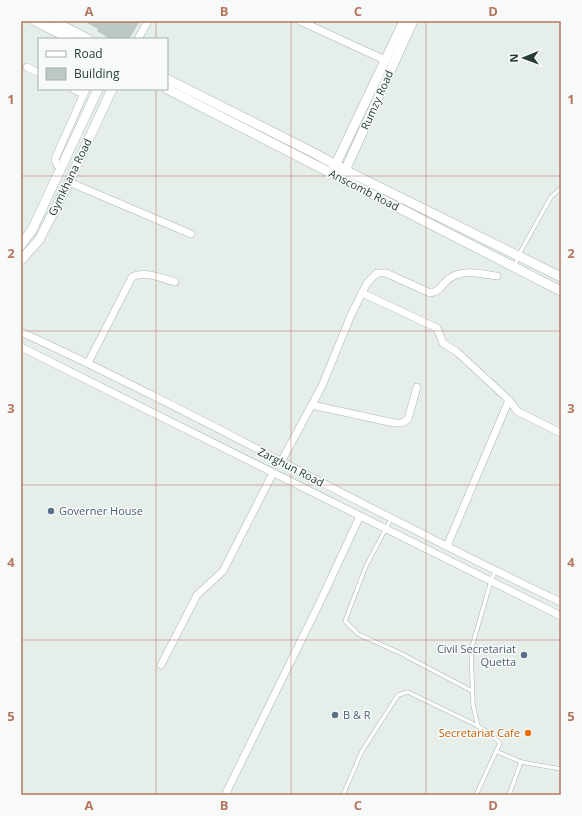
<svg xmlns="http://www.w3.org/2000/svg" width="582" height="816" font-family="'Open Sans',sans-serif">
	<rect width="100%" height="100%" fill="#e6eeea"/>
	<path fill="#bcc8c3" d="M84 21H140L129 39H110L97 31 98 29Z"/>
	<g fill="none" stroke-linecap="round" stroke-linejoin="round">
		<g stroke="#a9b6b1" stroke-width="4.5">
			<g id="service">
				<path d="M515 266 518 256 551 197 561 188"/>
				<path d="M391 519 366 566 345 621 358 634 402 654 472 691"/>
				<path d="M496 751 521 762 561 769"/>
				<path d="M343 795 362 751 398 695 408 692 478 726"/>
				<path d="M476 795 500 743 492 735 478 726 473 705 471 650 491 581 495 571"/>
				<path d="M509 795 521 762"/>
			</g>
		</g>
		<g stroke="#a9b6b1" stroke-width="8">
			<g id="minor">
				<path d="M300 21 385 60"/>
				<path d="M138 39 148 21"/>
				<path d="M27 67 39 73"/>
				<path d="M73 89 84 94"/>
				<path d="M61 166 57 165 55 159 86 89"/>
				<path d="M69 182 191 234"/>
				<path d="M362 293 437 328 443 343 457 352 509 400 517 411 561 433"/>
				<path d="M21 332C204 416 379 517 561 602"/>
				<path d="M21 347 561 616"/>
				<path d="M88 363 132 277C144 270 163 279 175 282"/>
				<path d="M312 405 394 423H402L408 419 417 387"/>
				<path d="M281 462 322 386 351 315 367 283 377 273H386L430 293C441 292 442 283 450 278 464 269 482 274 497 276"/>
				<path d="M447 546 509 400"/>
				<path d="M161 665 197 595 223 571 273 473"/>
				<path d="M225 795 320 602 360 516"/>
			</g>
		</g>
		<g stroke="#a9b6b1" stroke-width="10">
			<g id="tertiary">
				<path d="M35 21 70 39"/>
				<path d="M53 21 88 39"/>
				<path d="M167 79 312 152 345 170 561 277"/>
				<path d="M167 89 561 291"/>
				<path d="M333 170 404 21"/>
				<path d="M343 175 413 21"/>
				<path d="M21 245 32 230 98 89"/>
				<path d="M21 260 39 240 69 182 112 89"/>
			</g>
		</g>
		<use href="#service" stroke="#fff" stroke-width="3.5"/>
		<use href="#minor" stroke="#fff" stroke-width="7"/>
		<use href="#tertiary" stroke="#fff" stroke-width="9"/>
	</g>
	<path fill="none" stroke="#b57660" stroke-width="1" stroke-opacity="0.55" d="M156 21V39M291 21V795M426 21V795M156 89V795M21 176H561M21 331H561M21 485H561M21 640H561"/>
	<g fill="#5c6f8a" stroke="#f7faf8" stroke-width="1.5">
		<circle cx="51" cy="511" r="4"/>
		<circle cx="524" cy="655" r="4"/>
		<circle cx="335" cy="715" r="4"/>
	</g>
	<circle fill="#e8710a" stroke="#f7faf8" stroke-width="1.5" cx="528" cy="733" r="4"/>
	<g text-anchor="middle" stroke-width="3" stroke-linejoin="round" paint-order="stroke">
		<g font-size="11" fill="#273e37" stroke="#f7faf8">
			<text transform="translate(377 100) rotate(-66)" y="4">Rumzy Road</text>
			<text transform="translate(70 177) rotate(-64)" y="4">Gymkhana Road</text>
			<text transform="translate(364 190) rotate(27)" y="4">Anscomb Road</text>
			<text transform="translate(291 467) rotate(27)" y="4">Zarghun Road</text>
		</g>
		<g font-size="11" fill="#4e5e75" stroke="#f7faf8" text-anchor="start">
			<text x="59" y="515">Governer House</text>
			<text x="516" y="653" text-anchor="end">Civil Secretariat<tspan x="516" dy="13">Quetta</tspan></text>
			<text x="343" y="719">B &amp; R</text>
		</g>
		<g font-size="11" fill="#c56008" stroke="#f7faf8" text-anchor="end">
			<text x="520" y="737">Secretariat Cafe</text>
		</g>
	</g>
	<rect width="582" height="816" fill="none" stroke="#f7faf8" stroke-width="44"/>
	<rect x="38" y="38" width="130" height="52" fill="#f7faf8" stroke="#a4afab"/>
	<rect x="46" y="51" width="20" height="6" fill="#ffffff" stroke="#a4afab"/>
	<text x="74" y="58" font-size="12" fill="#273e37">Road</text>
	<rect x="46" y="68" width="20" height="12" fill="#bcc8c3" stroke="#a4afab"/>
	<text x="74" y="78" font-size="12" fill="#273e37">Building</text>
	<g transform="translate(524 58) rotate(269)" stroke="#f7faf8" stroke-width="3" paint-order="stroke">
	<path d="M0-3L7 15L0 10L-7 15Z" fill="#273e37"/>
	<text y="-6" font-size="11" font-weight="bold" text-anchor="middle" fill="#273e37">N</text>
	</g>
	<rect x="22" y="22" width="538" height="772" fill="none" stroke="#b57660" stroke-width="1.5"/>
	<g font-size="13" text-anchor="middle" font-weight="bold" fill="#b57660">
		<text x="89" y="16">A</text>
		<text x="224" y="16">B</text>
		<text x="358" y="16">C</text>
		<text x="493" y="16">D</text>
		<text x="11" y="104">1</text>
		<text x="571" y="104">1</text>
		<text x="11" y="258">2</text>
		<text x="571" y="258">2</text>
		<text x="11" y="413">3</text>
		<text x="571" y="413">3</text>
		<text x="11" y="567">4</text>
		<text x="571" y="567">4</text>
		<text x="11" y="721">5</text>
		<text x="571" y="721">5</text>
		<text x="89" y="810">A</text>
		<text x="224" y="810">B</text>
		<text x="358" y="810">C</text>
		<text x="493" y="810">D</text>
	</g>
</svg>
